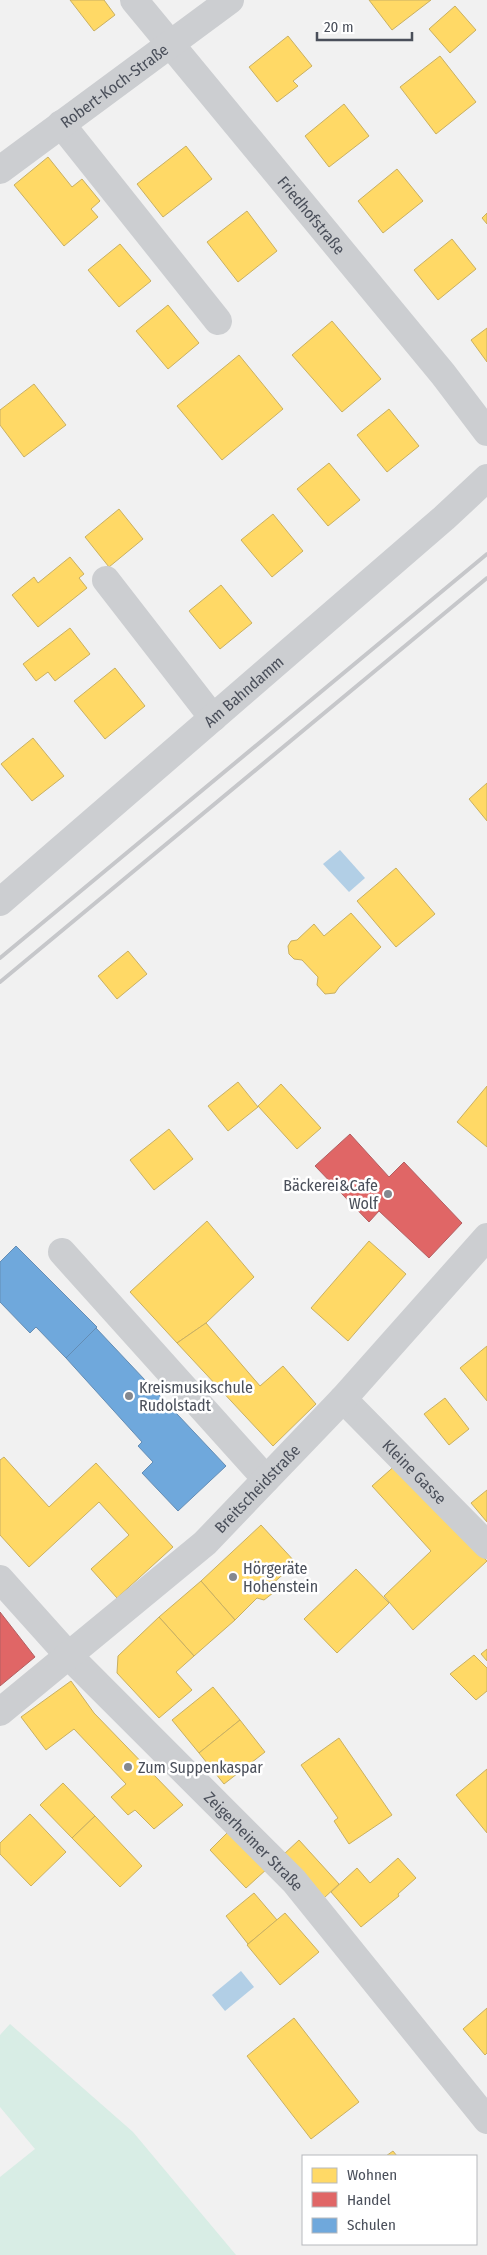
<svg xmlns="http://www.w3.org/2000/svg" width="487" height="2255" font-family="'Fira Sans Condensed',sans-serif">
	<rect width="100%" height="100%" fill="#f1f1f1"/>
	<path fill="#d8ede5" d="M10 2024 133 2132 236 2255H0V2177L35 2149 0 2107V2035Z"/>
	<g fill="#b2cfe6">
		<path d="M340 850 365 878 349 892 323 864Z"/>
		<path d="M241 1971 254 1987 225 2011 212 1995Z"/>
	</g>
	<g fill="#ffd966" stroke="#c9b062">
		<path d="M70 0H104L115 15 94 31Z"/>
		<path d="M369 0H431L392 30Z"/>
		<path d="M455 6 476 30 450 53 429 29Z"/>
		<path d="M288 36 312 66 293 81 298 86 277 102 249 67Z"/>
		<path d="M440 56 476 102 436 134 400 87Z"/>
		<path d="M344 104 369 136 329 167 305 136Z"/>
		<path d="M186 146 212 179 163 217 137 184Z"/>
		<path d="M48 157 72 187 82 179 100 201 91 209 98 217 64 246 14 185Z"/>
		<path d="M397 169 423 201 383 233 358 201Z"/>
		<path d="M247 211 277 251 238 282 207 242Z"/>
		<path d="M487 213V224L482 218Z"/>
		<path d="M452 239 476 269 438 300 414 270Z"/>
		<path d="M120 244 151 281 119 307 88 270Z"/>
		<path d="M168 305 199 343 168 369 136 331Z"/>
		<path d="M332 321 381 379 342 412 292 355Z"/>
		<path d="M487 328V362L471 340Z"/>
		<path d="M239 355 283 409 222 460 177 406Z"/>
		<path d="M34 384 66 425 24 457 0 425V410Z"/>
		<path d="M389 409 419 446 387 472 357 435Z"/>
		<path d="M329 463 360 500 328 526 297 489Z"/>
		<path d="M119 509 143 539 109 567 85 537Z"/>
		<path d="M273 514 303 551 272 577 241 540Z"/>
		<path d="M70 557 84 574 79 578 87 588 38 627 12 595 34 577 38 583Z"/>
		<path d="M221 585 252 623 220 649 189 611Z"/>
		<path d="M70 628 90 654 55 681 48 672 36 681 23 664Z"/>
		<path d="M115 668 145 706 105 739 74 701Z"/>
		<path d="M33 738 64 776 32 801 1 764Z"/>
		<path d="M487 783V821L469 799Z"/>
		<path d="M396 868 435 914 396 947 357 901Z"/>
		<path d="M351 913 381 947 339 987 335 993 325 994 317 985 318 977 302 960 294 959 289 954 288 946 291 941 297 940 314 924 324 936Z"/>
		<path d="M128 951 147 974 117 999 98 976Z"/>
		<path d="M238 1082 258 1107 228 1131 208 1106Z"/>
		<path d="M281 1084 321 1128 297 1149 258 1106Z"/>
		<path d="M487 1086V1147L457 1122Z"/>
		<path d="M169 1129 193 1159 154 1190 130 1160Z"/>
		<path d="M207 1221 254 1277 206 1323 177 1343 130 1292Z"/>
		<path d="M369 1241 406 1274 348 1341 311 1308Z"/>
		<path d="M206 1323 260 1386 283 1366 316 1404 273 1446 177 1343Z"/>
		<path d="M487 1346V1401L460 1368Z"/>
		<path d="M445 1398 469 1429 449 1445 424 1414Z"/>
		<path d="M4 1457 49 1507 96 1463 173 1547 117 1598 91 1569 129 1535 99 1502 29 1567 0 1535V1460Z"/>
		<path d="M398 1463 487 1561 413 1630 384 1596 431 1551 372 1486Z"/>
		<path d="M487 1490V1522L471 1503Z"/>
		<path d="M261 1525 296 1563 271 1585 273 1593 264 1600 257 1598 235 1620 201 1581Z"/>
		<path d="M356 1569 389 1603 337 1653 304 1619Z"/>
		<path d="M201 1581 235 1620 194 1656 159 1617Z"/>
		<path d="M159 1617 194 1656 176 1672 192 1690 159 1718 117 1673 118 1656Z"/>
		<path d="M487 1649V1661L481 1654Z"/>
		<path d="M474 1655 487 1668V1691L476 1700 450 1674Z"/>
		<path d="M71 1681 94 1713 183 1805 154 1829 135 1810 128 1815 111 1797 126 1784 74 1729 46 1750 21 1717Z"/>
		<path d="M213 1687 240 1720 199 1753 172 1720Z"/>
		<path d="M240 1720 265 1752 224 1784 199 1753Z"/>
		<path d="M339 1738 392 1815 349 1844 334 1821 338 1818 301 1765Z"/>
		<path d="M487 1769V1833L456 1795Z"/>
		<path d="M63 1783 95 1816 72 1838 40 1805Z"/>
		<path d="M30 1814 66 1852 31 1886 0 1854V1843Z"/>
		<path d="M95 1816 142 1866 120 1887 72 1838Z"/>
		<path d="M231 1829 268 1868 246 1888 210 1850Z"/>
		<path d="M299 1840 339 1884 324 1898 283 1855Z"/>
		<path d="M398 1858 416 1878 398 1894 399 1896 361 1927 331 1892 357 1868 370 1883Z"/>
		<path d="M254 1893 277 1920 248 1944 226 1916Z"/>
		<path d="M285 1913 319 1952 280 1985 247 1945Z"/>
		<path d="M487 2008V2053L485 2055 463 2029Z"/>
		<path d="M294 2018 359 2102 311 2139 247 2056Z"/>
		<path d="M393 2151 397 2156H386Z"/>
	</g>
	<g fill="#e06666" stroke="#b35f62">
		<path d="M350 1134 389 1177 404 1162 462 1223 429 1258 379 1211 369 1222 315 1166Z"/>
		<path d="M0 1612 35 1657 0 1686Z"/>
	</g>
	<g fill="#6fa8dc" stroke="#648db5">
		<path d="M16 1246 97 1327 66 1358 36 1327 30 1333 0 1302V1262Z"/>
		<path d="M96 1328 226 1466 178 1511 142 1473 153 1462 138 1446 142 1442 66 1358Z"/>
	</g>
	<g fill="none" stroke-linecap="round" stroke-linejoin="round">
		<g stroke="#ccced1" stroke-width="28">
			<path id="s1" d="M134 0 443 374 487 432"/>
			<path d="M61 124 218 321"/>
			<path id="s2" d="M0 170 230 0"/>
			<path d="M106 580 213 718"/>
			<path id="s3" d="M0 902 444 518 487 478"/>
			<path d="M62 1252 266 1479"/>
			<path id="s4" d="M343 1399 487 1545"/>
			<path id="s5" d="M0 1579 69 1656 294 1881 487 2120"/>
			<path id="s6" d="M0 1712 205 1543 343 1399 487 1237"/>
		</g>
		<g stroke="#c6c7ca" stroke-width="4">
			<path d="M0 958 487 554"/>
			<path d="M0 982 487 578"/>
		</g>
	</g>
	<g fill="#84888f" stroke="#fff" stroke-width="2">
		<circle cx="388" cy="1194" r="5"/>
		<circle cx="129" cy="1396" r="5"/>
		<circle cx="233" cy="1577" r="5"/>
		<circle cx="128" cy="1767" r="5"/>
	</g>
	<g text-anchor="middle" stroke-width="5" stroke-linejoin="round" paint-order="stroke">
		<g font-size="16" fill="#4a4f5a" stroke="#fff">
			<text dy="6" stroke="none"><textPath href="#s2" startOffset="142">Robert-Koch-Straße</textPath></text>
			<text dy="6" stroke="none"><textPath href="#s1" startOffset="279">Friedhofstraße</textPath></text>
			<text dy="6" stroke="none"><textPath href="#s3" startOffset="322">Am Bahndamm</textPath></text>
			<text dy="6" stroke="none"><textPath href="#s4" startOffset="102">Kleine Gasse</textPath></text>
			<text dy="6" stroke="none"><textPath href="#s6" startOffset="341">Breitscheidstraße</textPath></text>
			<text dy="6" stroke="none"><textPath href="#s5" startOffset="365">Zeigerheimer Straße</textPath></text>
		</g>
		<g font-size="16" fill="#4a4f5a" stroke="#fff" text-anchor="start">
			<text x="378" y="1191" text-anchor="end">Bäckerei&amp;Cafe<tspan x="378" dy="18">Wolf</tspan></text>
			<text x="139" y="1393">Kreismusikschule<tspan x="139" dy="18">Rudolstadt</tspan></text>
			<text x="243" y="1574">Hörgeräte<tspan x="243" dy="18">Hohenstein</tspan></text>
			<text x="138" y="1773">Zum Suppenkaspar</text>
		</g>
	</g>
	<rect x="302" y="2155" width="175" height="90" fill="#ffffff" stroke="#b7b9bd"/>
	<rect x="312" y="2168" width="25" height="15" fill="#ffd966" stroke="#b7b9bd"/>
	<text x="347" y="2180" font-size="15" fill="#4a4f5a">Wohnen</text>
	<rect x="312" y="2192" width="25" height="15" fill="#e06666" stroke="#b7b9bd"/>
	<text x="347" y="2205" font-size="15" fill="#4a4f5a">Handel</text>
	<rect x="312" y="2218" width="25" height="15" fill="#6fa8dc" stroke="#b7b9bd"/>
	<text x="347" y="2230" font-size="15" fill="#4a4f5a">Schulen</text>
	<path d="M317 32v8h95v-8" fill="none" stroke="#4a4f5a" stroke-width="2.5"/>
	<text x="324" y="32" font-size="15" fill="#4a4f5a" stroke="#ffffff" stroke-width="4" paint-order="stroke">20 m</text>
</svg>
